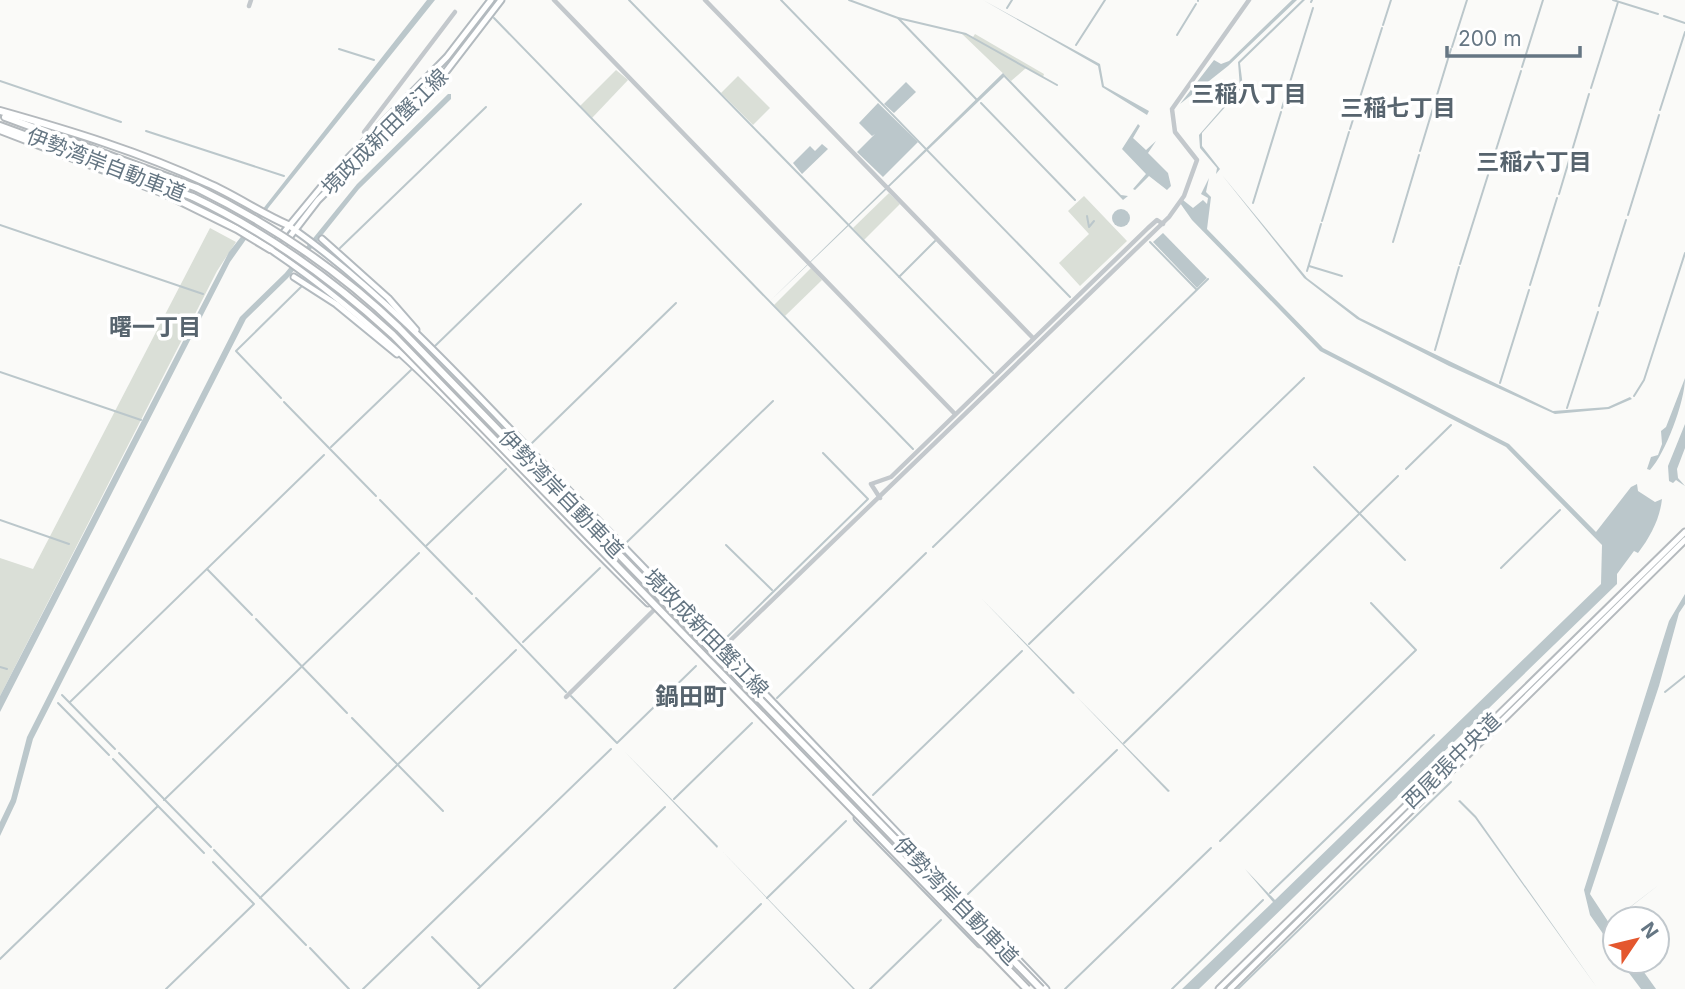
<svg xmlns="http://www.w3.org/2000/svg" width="1685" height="989" font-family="Inter,'Noto Sans JP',sans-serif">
	<rect width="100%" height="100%" fill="#fafaf8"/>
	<g fill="#dadfd7">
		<path d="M960 32 973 37 975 34 1044 74 1043 77 1026 68 1011 81Z"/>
		<path d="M616 70 628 80 592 118 580 106Z"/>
		<path d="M738 76 770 108 753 125 721 93Z"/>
		<path d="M889 193 900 204 864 240 853 228Z"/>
		<path d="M1084 196 1127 241 1080 286 1059 263 1089 234 1068 211Z"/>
		<path d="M210 228 236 242 217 271 0 696V558L33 569Z"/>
		<path d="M811 268 822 280 785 316 774 305Z"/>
	</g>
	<g fill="#bbc7cb">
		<path d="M427 0H435L269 207 230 262 0 712V696L229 252Z"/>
		<path d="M983 0 1100 64 1104 86 1149 111 1147 115 1102 87 1098 66Z"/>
		<path d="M1292 0H1297L1228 66 1180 104 1214 60 1221 64 1229 61Z"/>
		<path d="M1302 0H1305L1240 63 1243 87 1202 133V146L1220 169 1216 174 1217 168 1200 148 1199 135 1240 88 1238 62Z"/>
		<path d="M1003 73 1121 195 1128 196 1123 200 1004 77 770 301Z"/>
		<path d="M906 82 916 92 894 113 884 104Z"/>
		<path d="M448 94H451V99L359 189 288 278 246 319 33 739 16 802 0 836V822L11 799 27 737 240 317 285 273 357 184Z"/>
		<path d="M878 103 918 142 883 177 857 152 875 134 872 136 859 123Z"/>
		<path d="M1138 124 1140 126 1133 138 1146 150 1156 141 1148 153 1168 173 1171 186 1167 190 1149 176 1135 190 1133 189 1146 174 1122 149Z"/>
		<path d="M822 144 828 149 802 174 793 163 810 146 815 151Z"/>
		<path d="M1222 175 1307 278 1360 318 1553 411 1608 407 1630 397 1632 399 1609 409 1555 414 1449 366 1357 319 1304 278Z"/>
		<path d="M1209 178 1206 192 1211 197 1207 229 1323 348 1509 444 1596 532 1631 487 1637 484 1638 491 1655 502 1662 499C1660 518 1651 536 1638 553L1634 551 1617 574V584L1199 989H1182L1273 902 1245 869 1275 900 1601 584 1602 545 1506 447 1320 351 1192 220 1180 203 1183 200 1193 208 1203 200 1207 204 1208 198 1201 194Z"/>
		<circle cx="1121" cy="218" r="9"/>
		<path d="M1163 233 1207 278 1197 288 1153 242Z"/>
		<path d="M1685 378C1685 402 1665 454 1650 470L1647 469 1651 457 1658 455 1662 444 1661 431 1666 427Z"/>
		<path d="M1685 424V448L1677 469 1678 478 1685 486 1676 480 1673 483 1669 481 1668 466Z"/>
		<path d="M1685 594V604L1679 613 1659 686 1590 894 1609 923 1660 884 1615 919 1611 926 1615 932V951L1590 915 1584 890 1669 621Z"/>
		<path d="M982 599 1075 693 1073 694Z"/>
		<path d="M1076 696 1170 791 1168 792Z"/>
		<path d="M625 752 718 846 717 848Z"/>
		<path d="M1460 800 1476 816 1598 989 1475 818 1458 801Z"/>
		<path d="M722 851 855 989H853Z"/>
		<path d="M1620 961H1636L1656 989H1641Z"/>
	</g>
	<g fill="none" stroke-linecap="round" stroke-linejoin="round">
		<g stroke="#bbc7cb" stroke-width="2">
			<path d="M629 0 993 373"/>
			<path d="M781 0 1070 297"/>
			<path d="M849 0 898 18 966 34 1057 85"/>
			<path d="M1613 0 1658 14"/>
			<path d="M1198 1V0"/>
			<path d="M1311 2 1312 0"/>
			<path d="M1007 8 1012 0"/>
			<path d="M1664 16 1685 23"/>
			<path d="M494 18 913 449"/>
			<path d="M898 18 977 100"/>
			<path d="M1383 25 1391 0"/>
			<path d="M1177 35 1196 4"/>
			<path d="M1076 45 1105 0"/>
			<path d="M1452 47 1467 0"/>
			<path d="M339 49 374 60"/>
			<path d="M1522 67 1543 0"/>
			<path d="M0 81 121 122"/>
			<path d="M1591 88 1618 2"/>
			<path d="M981 103 1075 200"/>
			<path d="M1282 108 1313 8"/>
			<path d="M1660 110 1685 32"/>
			<path d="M1350 129 1382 28"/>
			<path d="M146 131 284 176"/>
			<path d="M1420 151 1451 49"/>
			<path d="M1489 172 1521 71"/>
			<path d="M1559 194 1589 94"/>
			<path d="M1253 203 1281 112"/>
			<path d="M1628 215 1659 115"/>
			<path d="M1087 216 1089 227 1094 221"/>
			<path d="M1322 221 1349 132"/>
			<path d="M0 225 203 294"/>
			<path d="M1150 242 1196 289"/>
			<path d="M1393 242 1419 155"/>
			<path d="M340 248 486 107"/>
			<path d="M1460 264 1488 175"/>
			<path d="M1309 266 1342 276"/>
			<path d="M1307 271 1321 224"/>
			<path d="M899 277 935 241"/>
			<path d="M1530 285 1557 198"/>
			<path d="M1599 306 1626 220"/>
			<path d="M435 346 581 204"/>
			<path d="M1435 350 1459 267"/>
			<path d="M0 372 141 420"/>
			<path d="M1500 383 1529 290"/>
			<path d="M1634 396 1644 380 1685 253"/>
			<path d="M281 398 236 351 301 287"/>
			<path d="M284 402 376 496"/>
			<path d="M1567 408 1598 312"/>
			<path d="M531 444 676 303"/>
			<path d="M331 447 411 370"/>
			<path d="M1314 467 1405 560"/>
			<path d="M1406 469 1451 425"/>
			<path d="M380 500 472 594"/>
			<path d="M0 520 69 544"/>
			<path d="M627 542 773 401"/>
			<path d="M726 545 772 590"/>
			<path d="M426 546 506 469"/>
			<path d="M933 547 1208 279"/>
			<path d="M1501 568 1560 510"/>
			<path d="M207 569 252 615"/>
			<path d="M476 598 566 692"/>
			<path d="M256 619 347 713"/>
			<path d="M726 638 868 499 823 453"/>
			<path d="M523 642 600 568"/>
			<path d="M1029 644 1304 378"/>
			<path d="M0 667 7 669"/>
			<path d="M1665 692 1685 676"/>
			<path d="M62 695 115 749"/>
			<path d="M571 696 617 743 696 666"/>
			<path d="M777 698 926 553"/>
			<path d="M70 702 324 455"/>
			<path d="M58 703 109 755"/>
			<path d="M352 718 443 811"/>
			<path d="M1124 743 1398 476"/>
			<path d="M119 753 211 847"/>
			<path d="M113 759 158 806"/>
			<path d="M873 795 1022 651"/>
			<path d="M674 799 752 723"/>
			<path d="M164 800 419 553"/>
			<path d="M1220 841 1416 650 1371 603"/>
			<path d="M214 850 306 945"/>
			<path d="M1270 893 1434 735"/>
			<path d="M968 894 1117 750"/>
			<path d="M260 898 516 650"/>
			<path d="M767 898 846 821"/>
			<path d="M432 937 480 986"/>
			<path d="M310 948 349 989"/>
			<path d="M0 959 158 806 204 853"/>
			<path d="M166 989 254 904 213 862"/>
			<path d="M363 989 611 749"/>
			<path d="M478 989 665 807"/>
			<path d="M674 989 761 904"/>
			<path d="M870 989 941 920"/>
			<path d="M1065 989 1211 848"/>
			<path d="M1172 989 1263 900"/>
			<path d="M1238 989 1451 782"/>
		</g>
		<g stroke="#b3babf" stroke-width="9">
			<g id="secondary">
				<path d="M491 0 447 57 327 180 270 249C414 345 524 484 648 603"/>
				<path d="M288 225C397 302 485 405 578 500 736 662 890 826 1046 989"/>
				<path d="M322 239 388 298 416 330"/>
				<path d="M281 248 318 200 441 78 501 0"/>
				<path d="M294 277 336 304 397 354"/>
				<path d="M857 818 980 944"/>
			</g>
		</g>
		<g stroke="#b5babe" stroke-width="9">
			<g id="primary">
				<path d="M1219 989 1685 532"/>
				<path d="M1230 989 1685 540"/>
			</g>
		</g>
		<g stroke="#b4b9bd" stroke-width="10">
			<g id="motorway">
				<path d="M0 111C71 131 140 152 207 183 235 195 260 213 288 225"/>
				<path d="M5 117 197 188"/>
				<path d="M0 126 193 197"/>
				<path d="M0 130 164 193 237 229 270 249"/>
			</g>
		</g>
		<g stroke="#c3c8cc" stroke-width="4.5">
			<path d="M554 0 955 414"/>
			<path d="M705 0 1033 338"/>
			<path d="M249 6 251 0"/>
			<path d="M364 132 455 12"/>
			<path d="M880 498 871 484 891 477 1148 228 1157 220 1163 224"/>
			<path d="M708 662 1169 217 1184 196 1197 160 1175 132 1172 109 1249 0"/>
			<path d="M566 697 655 609"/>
		</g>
		<use href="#secondary" stroke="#fff" stroke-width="5"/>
		<use href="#primary" stroke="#fff" stroke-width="5"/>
		<use href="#motorway" stroke="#fff" stroke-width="6"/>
		<g stroke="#b4b9bd" stroke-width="10" stroke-linecap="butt">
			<g id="motorway-bridge">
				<path d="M197 188C272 225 339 270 399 328L1041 989"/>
				<path d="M193 197C268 233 332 279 393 335L1027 989"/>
			</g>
		</g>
		<use href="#motorway-bridge" stroke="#fff" stroke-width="6"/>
	</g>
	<g text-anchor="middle" stroke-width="7" stroke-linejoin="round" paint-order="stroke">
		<g font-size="21" fill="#657683" stroke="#fff">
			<text transform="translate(385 132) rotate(-45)" y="7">境政成新田蟹江線</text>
			<text transform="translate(106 165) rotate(21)" y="7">伊勢湾岸自動車道</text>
			<text transform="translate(561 494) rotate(46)" y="7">伊勢湾岸自動車道</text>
			<text transform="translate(706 633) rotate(46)" y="7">境政成新田蟹江線</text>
			<text transform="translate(1452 761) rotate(-44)" y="7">西尾張中央道</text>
			<text transform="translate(956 901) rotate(46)" y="7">伊勢湾岸自動車道</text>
		</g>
		<g font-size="23" font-weight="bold" fill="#57646e" stroke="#fff">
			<text x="1249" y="102">三稲八丁目</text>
			<text x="1398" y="116">三稲七丁目</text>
			<text x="1534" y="170">三稲六丁目</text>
			<text x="155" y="335">曙一丁目</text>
		</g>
		<g font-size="24" font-weight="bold" fill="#57646e" stroke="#fff">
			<text x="691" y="705">鍋田町</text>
		</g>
	</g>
	<g transform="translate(1636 940) rotate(55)"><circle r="33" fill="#ffffff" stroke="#c1c8cd" stroke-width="2"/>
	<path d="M0-5L12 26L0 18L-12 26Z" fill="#e4572e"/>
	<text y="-10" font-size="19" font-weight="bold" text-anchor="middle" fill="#657683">N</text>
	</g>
	<path d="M1447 46v10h133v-10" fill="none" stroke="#657683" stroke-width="3.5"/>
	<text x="1458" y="46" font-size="21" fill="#657683" stroke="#ffffff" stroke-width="5" paint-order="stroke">200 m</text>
</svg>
